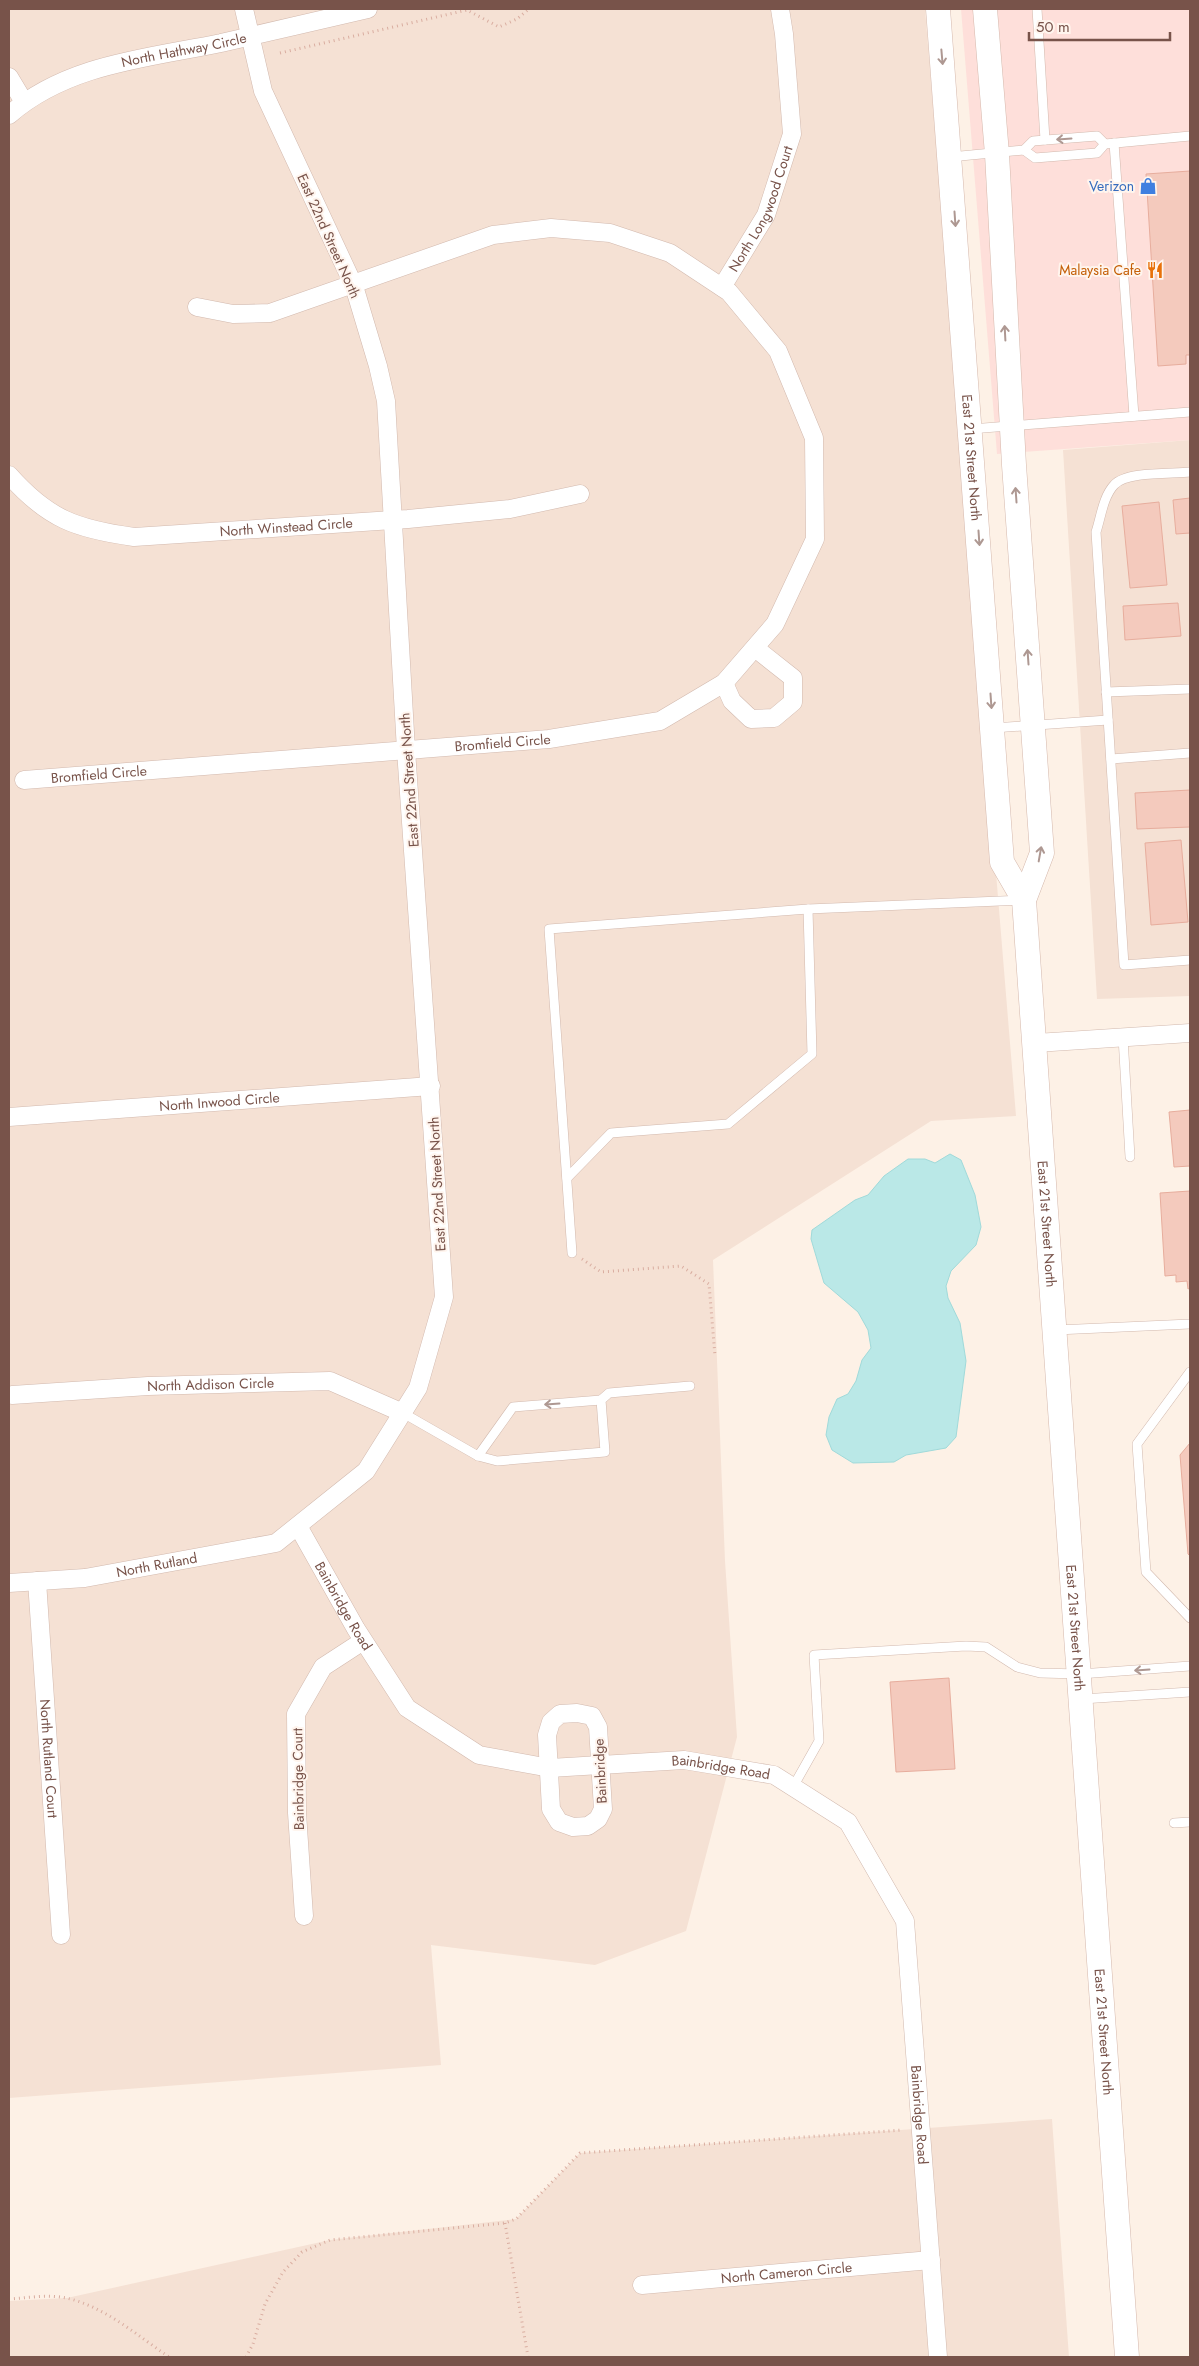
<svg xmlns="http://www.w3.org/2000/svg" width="1199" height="2366" font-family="Jost,sans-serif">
	<rect width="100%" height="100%" fill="#fdf1e6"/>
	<g fill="#f5e1d4">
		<path d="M9 9H925L1016 1116 931 1121 713 1260 725 1561 737 1737 686 1931 595 1965 431 1945 441 2065 9 2098Z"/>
		<path d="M1190 440V996L1097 999 1063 450Z"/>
		<path d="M1052 2119 1069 2357H9V2301L67 2298 330 2240 516 2219 580 2153Z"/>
	</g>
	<path fill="#fedfda" d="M961 9H1190V440L997 454Z"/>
	<path fill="#bae8e7" stroke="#a0dada" d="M950 1154 961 1160 975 1195 981 1227 976 1245 951 1271 946 1286 948 1298 960 1323 966 1361 956 1437 946 1448 906 1455 894 1462 853 1463 832 1450 826 1435 829 1417 837 1399 848 1394 856 1381 862 1360 871 1348 868 1330 858 1312 824 1283 811 1239 812 1230 855 1200 868 1195 884 1176 908 1159H925L935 1163Z"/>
	<g fill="#f4cabd" stroke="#e7ad9d">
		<path d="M1190 171V355H1186V364L1158 366 1146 174Z"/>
		<path d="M1190 498V533L1176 534 1173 500Z"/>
		<path d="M1159 502 1167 585 1130 588 1122 506Z"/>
		<path d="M1178 603 1181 636 1125 640 1123 606Z"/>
		<path d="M1190 790V827L1137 829 1135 793Z"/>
		<path d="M1181 840 1188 922 1151 925 1145 843Z"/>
		<path d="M1190 1110V1166L1174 1167 1169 1112Z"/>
		<path d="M1190 1191V1288L1188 1289 1187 1281 1176 1282V1275L1165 1276 1160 1193Z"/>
		<path d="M1190 1443V1556L1188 1554 1180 1455Z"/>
		<path d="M949 1678 955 1769 896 1772 890 1682Z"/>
	</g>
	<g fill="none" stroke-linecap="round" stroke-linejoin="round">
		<g stroke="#d2b9ae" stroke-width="10">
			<g id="lane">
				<path d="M1037 9 1045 140"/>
				<path d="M1114 143 1134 416"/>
				<path d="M1024 150 1035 158 1097 153 1105 144 1190 136"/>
				<path d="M950 157 1024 150 1033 141 1097 136 1105 144"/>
				<path d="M971 429 1190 412"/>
				<path d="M1190 472C1172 474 1126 471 1114 485 1103 497 1101 517 1096 532L1124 965 1190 960"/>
				<path d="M1106 692 1190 689"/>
				<path d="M993 728 1108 720"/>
				<path d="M1111 759 1190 753"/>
				<path d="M1123 1037 1130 1157"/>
				<path d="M567 1178 611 1133 728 1124 812 1054 808 909"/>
				<path d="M572 1253 549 929 808 909 1022 900"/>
				<path d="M1056 1330 1190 1324"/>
				<path d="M1190 1372 1137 1444 1146 1572 1190 1618"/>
				<path d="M403 1413 478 1456 497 1461 605 1452 601 1400 609 1393 690 1386"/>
				<path d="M478 1456 513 1407 601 1400"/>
				<path d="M1082 1699 1190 1692"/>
				<path d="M793 1787 819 1741 814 1655 966 1646 986 1647 1017 1667 1040 1673 1080 1674 1190 1666"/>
				<path d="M1174 1823 1190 1822"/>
			</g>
		</g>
		<g stroke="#d2b9ae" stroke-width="19">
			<g id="street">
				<path d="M9 77 24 102"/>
				<path id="s1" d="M9 115C67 64 148 58 221 43 270 32 319 20 368 9"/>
				<path id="s2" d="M722 287 766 215 792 134 784 34 780 9"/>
				<path id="s3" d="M9 475C48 519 76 529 134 537L408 519 510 509 580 494"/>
				<path d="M724 683 732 701 751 719 774 718 793 702V678L755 648"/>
				<path id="s4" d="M24 780 549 739 660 721 724 683 775 624 815 539 814 438 778 351 729 292 670 253 610 233 551 228 493 235 270 313 233 314 197 307"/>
				<path d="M1036 1043 1190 1033"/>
				<path id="s5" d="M9 1117 431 1086"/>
				<path id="s6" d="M12 1395 148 1386 330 1381 403 1413"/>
				<path id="s7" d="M298 1526 356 1629 407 1708 479 1755 550 1768 684 1760 774 1775 848 1822 905 1921 938 2357"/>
				<path id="s8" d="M37 1581 61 1935"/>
				<path id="s9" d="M9 1583 85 1578 276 1543 366 1471 418 1388 444 1297 406 750 386 401 378 366 354 286 263 91 244 9"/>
				<path d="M577 1713 592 1716 598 1727 603 1809 598 1819 588 1826 573 1827 559 1822 551 1809 547 1735 551 1722 560 1714Z"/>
				<path d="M304 1916 297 1813 296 1714 323 1667 363 1641"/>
				<path id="s10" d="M642 2285 931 2260"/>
			</g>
		</g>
		<g stroke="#d5b8ac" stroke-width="25">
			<g id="secondary">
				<path id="s11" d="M938 9 1002 862 1024 900"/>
				<path id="s12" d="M985 9 997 154 1014 465 1042 853 1024 900 1127 2357"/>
			</g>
		</g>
		<g stroke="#d9ada0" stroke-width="3" stroke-dasharray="1 4" stroke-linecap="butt">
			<path d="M280 53 467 10 499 27 517 19 529 9"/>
			<path d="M582 1259 601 1272 681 1266 709 1284 715 1356"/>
			<path d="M505 2223 528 2357"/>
			<path d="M9 2299C28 2298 48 2294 66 2298 104 2306 138 2336 169 2357"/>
			<path d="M246 2357 253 2344 265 2304 283 2272 302 2252 330 2240 505 2223 516 2219 580 2153 903 2130"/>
		</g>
		<use href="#lane" stroke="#fff" stroke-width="9"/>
		<use href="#street" stroke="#fff" stroke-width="18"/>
		<use href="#secondary" stroke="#fff" stroke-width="24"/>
	</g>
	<defs><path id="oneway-shaft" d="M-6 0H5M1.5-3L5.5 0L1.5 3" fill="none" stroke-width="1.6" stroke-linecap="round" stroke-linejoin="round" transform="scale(1.25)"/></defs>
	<g stroke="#ae9892">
		<use href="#oneway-shaft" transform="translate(942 57) rotate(85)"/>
		<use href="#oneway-shaft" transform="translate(1064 139) rotate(176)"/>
		<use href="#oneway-shaft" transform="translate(955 219) rotate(86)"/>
		<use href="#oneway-shaft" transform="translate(1005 333) rotate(-93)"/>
		<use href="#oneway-shaft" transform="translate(1016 495) rotate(-94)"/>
		<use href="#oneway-shaft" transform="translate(979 538) rotate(86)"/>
		<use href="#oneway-shaft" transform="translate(1028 657) rotate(-94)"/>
		<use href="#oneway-shaft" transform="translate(991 701) rotate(86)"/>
		<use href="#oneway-shaft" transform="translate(1040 854) rotate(-80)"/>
		<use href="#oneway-shaft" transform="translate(552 1404) rotate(176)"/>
		<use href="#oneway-shaft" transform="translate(1142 1670) rotate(176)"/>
	</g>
	<defs>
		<g id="shop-bare" transform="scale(1.35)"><path d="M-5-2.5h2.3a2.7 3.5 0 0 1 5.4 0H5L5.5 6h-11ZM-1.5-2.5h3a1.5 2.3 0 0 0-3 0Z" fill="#3f7fe0" stroke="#fff5ee" stroke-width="2.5" paint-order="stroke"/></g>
		<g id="restaurant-bare" transform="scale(1.35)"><path d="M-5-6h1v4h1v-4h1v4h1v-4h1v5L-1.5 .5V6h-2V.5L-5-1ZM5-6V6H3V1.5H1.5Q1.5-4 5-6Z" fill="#e8710a" stroke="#fff5ee" stroke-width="2.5" paint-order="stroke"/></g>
	</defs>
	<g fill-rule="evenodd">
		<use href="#shop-bare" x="1148" y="186"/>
		<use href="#restaurant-bare" x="1155" y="270"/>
	</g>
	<g text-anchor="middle" stroke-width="4" stroke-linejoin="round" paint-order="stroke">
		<g font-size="14" fill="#78534a" stroke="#fff5ee">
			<text dy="5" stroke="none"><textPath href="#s1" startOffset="189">North Hathway Circle</textPath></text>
			<text dy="5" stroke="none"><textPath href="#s2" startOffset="88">North Longwood Court</textPath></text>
			<text transform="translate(329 236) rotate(66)" y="5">East 22nd Street North</text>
			<text dy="5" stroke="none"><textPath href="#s11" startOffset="450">East 21st Street North</textPath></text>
			<text dy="5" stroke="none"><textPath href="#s3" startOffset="296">North Winstead Circle</textPath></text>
			<text dy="5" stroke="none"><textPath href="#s4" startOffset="480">Bromfield Circle</textPath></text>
			<text dy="5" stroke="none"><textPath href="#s4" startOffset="75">Bromfield Circle</textPath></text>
			<text transform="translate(409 780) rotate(-94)" y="5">East 22nd Street North</text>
			<text dy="5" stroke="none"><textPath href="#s5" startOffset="211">North Inwood Circle</textPath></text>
			<text transform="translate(437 1184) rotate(-93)" y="5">East 22nd Street North</text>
			<text dy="5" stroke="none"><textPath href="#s12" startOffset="1221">East 21st Street North</textPath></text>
			<text dy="5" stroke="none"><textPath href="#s6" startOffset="199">North Addison Circle</textPath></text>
			<text dy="5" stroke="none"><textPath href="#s9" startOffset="149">North Rutland</textPath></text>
			<text dy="5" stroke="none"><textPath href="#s7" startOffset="92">Bainbridge Road</textPath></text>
			<text dy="5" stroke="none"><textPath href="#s12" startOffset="1626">East 21st Street North</textPath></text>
			<text dy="5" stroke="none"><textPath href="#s8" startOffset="178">North Rutland Court</textPath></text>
			<text dy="5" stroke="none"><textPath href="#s7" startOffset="542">Bainbridge Road</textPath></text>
			<text transform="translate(600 1771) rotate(-93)" y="5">Bainbridge</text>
			<text transform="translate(298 1779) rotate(-91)" y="5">Bainbridge Court</text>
			<text dy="5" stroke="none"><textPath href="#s12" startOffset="2031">East 21st Street North</textPath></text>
			<text dy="5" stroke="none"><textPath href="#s7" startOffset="992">Bainbridge Road</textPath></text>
			<text dy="5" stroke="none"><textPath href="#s10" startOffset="145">North Cameron Circle</textPath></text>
		</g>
		<g font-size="14" fill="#366cbe" stroke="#fff5ee" text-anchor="end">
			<text x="1134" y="191">Verizon</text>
		</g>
		<g font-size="14" fill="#c56008" stroke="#fff5ee" text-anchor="end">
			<text x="1141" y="275">Malaysia Cafe</text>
		</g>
	</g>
	<rect width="1199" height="2366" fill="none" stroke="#78534a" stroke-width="20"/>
	<path d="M1029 32v8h141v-8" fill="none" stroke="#78534a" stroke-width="2.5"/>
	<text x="1036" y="32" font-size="15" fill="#78534a" stroke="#fff5ee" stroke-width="4" paint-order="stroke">50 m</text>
</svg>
